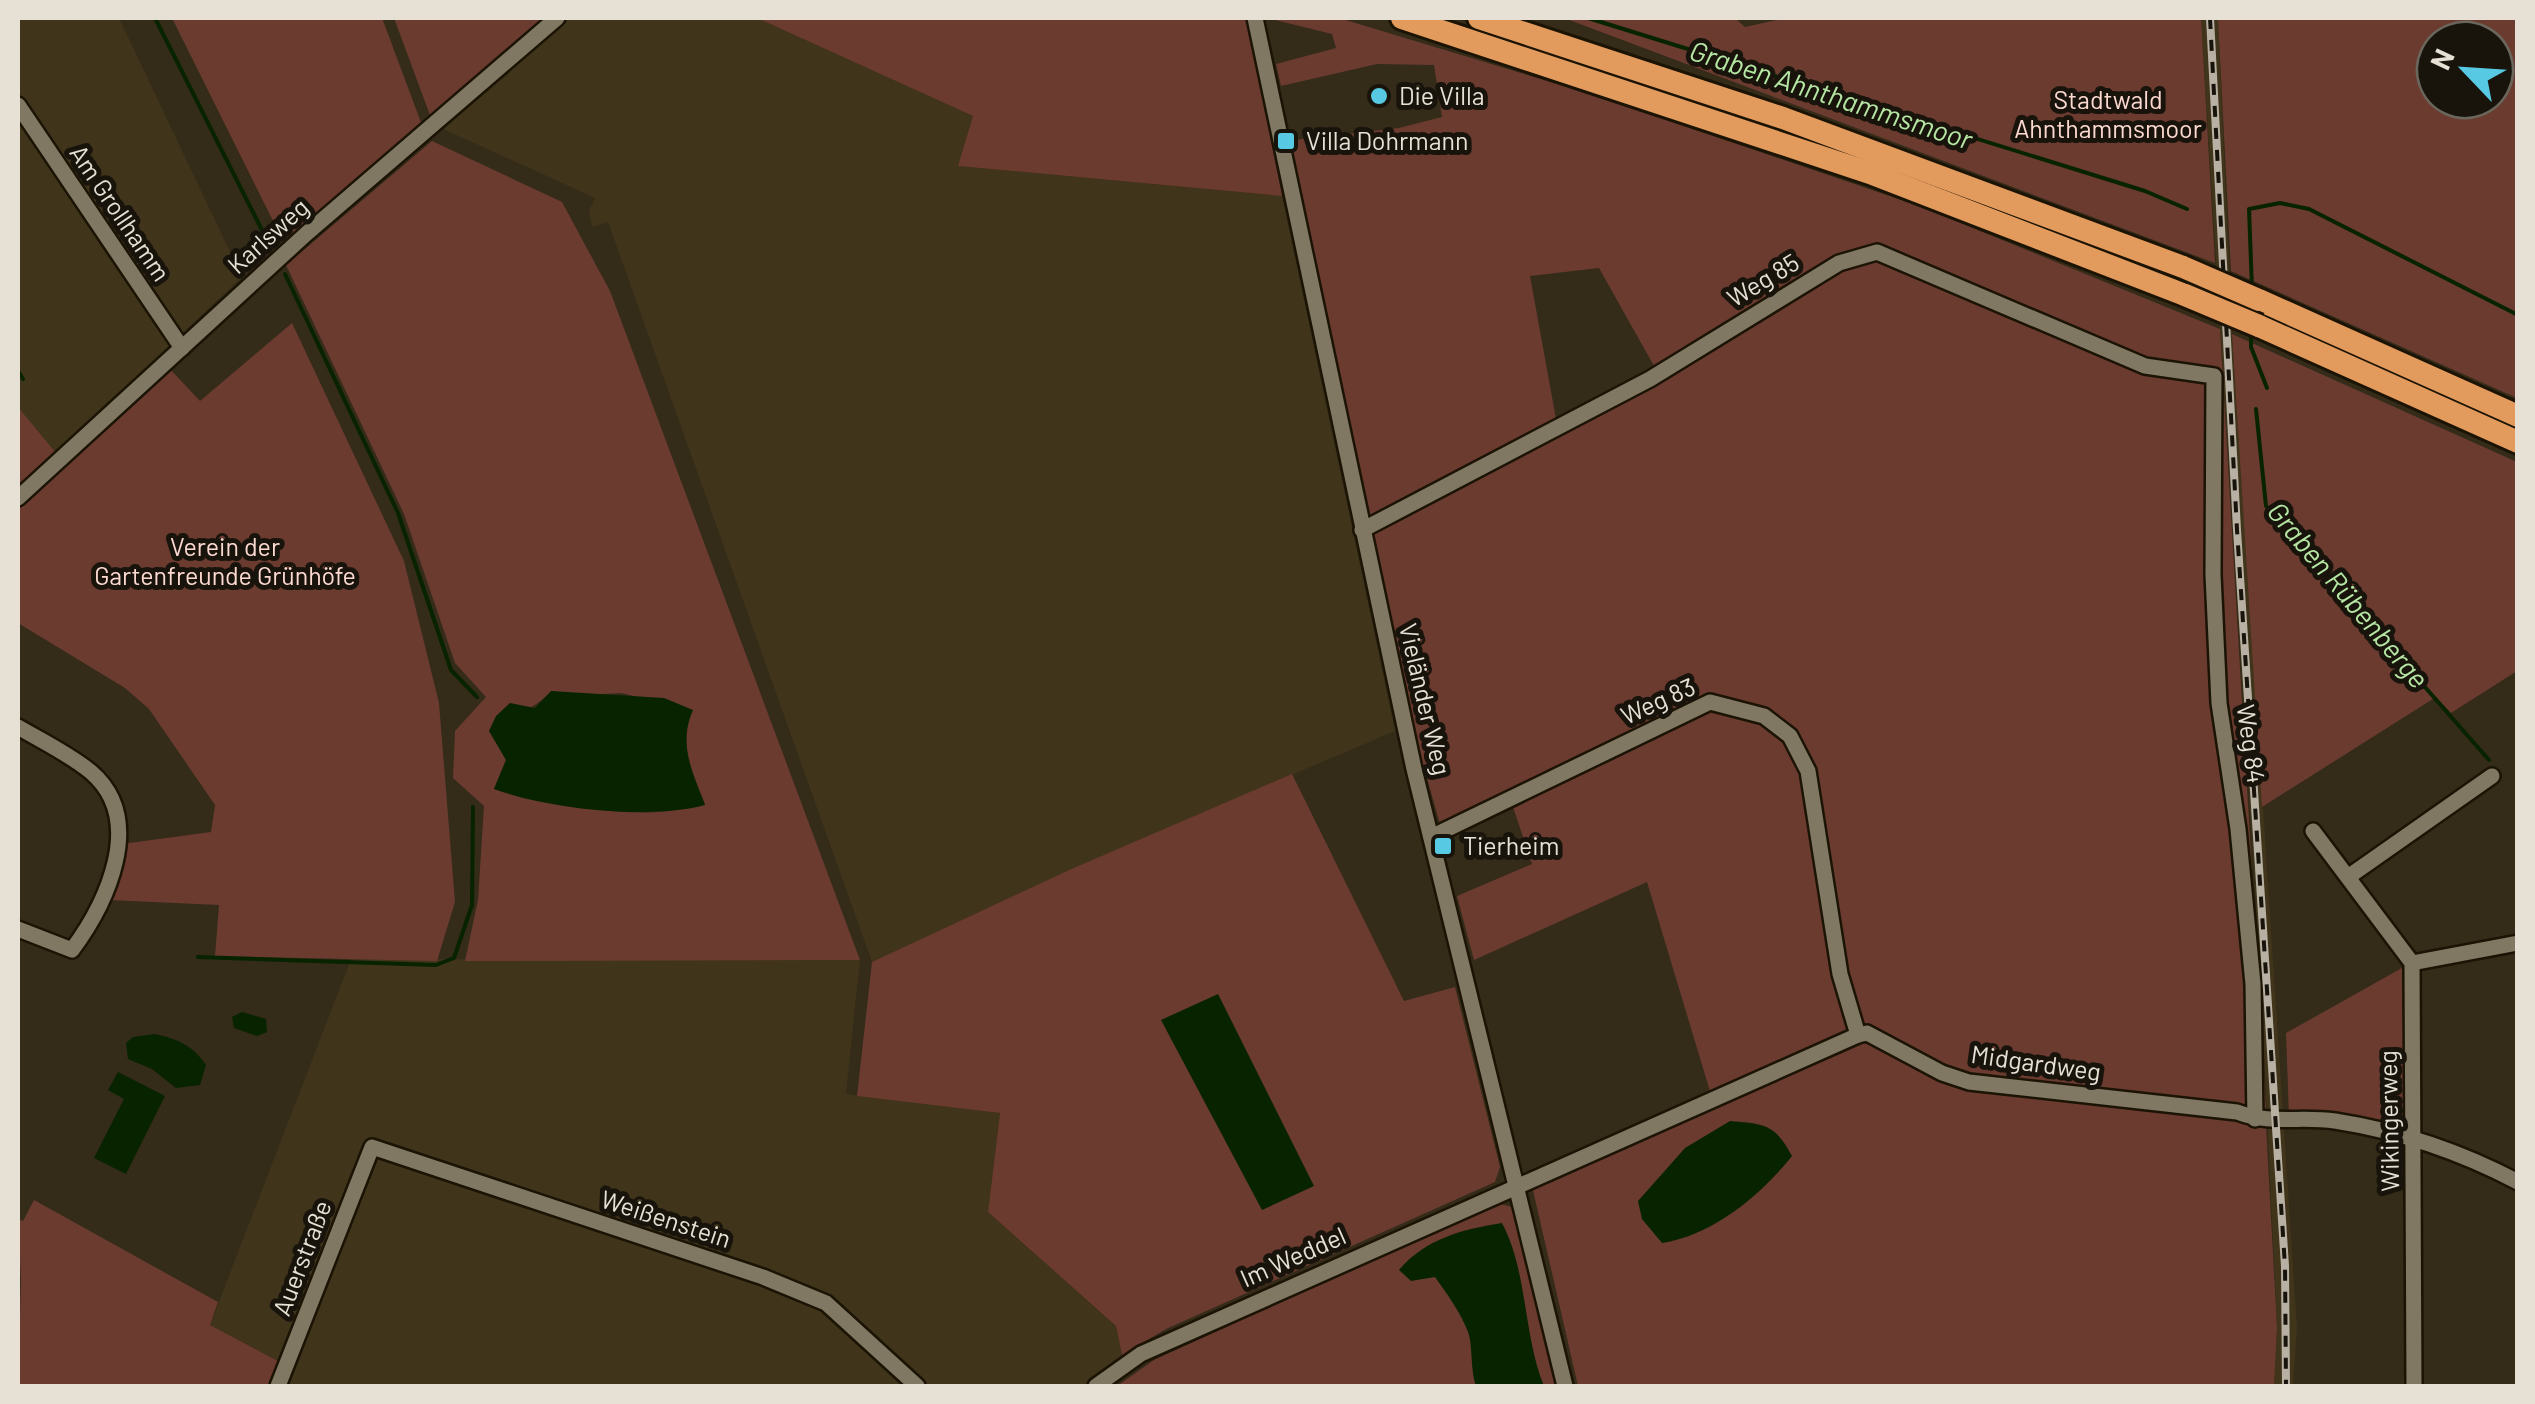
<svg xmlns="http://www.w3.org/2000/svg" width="2535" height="1404" font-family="Barlow,sans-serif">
	<rect width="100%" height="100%" fill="#342b19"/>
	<g fill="#40341b">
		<path d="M18 18H119L242 277 56 453 18 407Z"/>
		<path d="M569 18H757L973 116 959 166 1282 196 1395 731 1069 870 872 962 608 222 592 227 589 211 595 198 443 129Z"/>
		<path d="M2201 18H2218L2232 334 2297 1328 2293 1386H2274L2277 1328 2261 986Z"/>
		<path d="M351 959 860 960 846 1094 1000 1113 988 1212 1116 1326 1122 1355 1084 1386H287L294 1369 210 1325Z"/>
	</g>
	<g fill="#6b3b30" fill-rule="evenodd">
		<path d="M172 18H382L422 125 283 241Z"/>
		<path d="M394 18H548L431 118Z"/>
		<path d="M757 18H1247L1282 196 958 166 973 116Z"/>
		<path d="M1267 18H1339L1584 92 1919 206 2220 329 2266 1110 1974 1077 1857 1024 1712 1098 1647 882 1474 960 1457 896 1532 864 1509 795 1440 824 1409 715 1286 141 1399 128 1442 117 1434 65 1377 64 1281 86 1276 64 1336 48 1332 34ZM1599 268 1654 366 1556 419 1530 276Z"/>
		<path d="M1564 18H1735L1745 27 1785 18H2201L2215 263Z"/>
		<path d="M2218 18H2517V398L2231 271ZM2435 40H2495V100H2435Z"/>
		<path d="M432 141 562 202 610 291 860 960 465 961 478 900 484 806 453 778 455 731 486 697 455 663 404 514 286 265ZM552 691 585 695 621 693 692 710C678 744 692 771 705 804 637 824 562 805 494 789L506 760 489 730C512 717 534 709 552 691Z"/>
		<path d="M292 323 404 561 439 703 455 902 437 961 215 956 219 905 109 900 122 844 211 832 215 805 149 709 125 688 18 623V506L169 368 200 401Z"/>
		<path d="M2232 334 2517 462V671L2451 713 2436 697 2262 807Z"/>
		<path d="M18 407 56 453 18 488Z"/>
		<path d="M1292 774 1404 1001 1455 987 1500 1167 1495 1182 1166 1329 1122 1355 1116 1326 988 1212 1000 1113 857 1096 872 962 1069 870Z"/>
		<path d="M2402 968 2405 1131 2289 1117 2286 1033Z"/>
		<path d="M1863 1041 1937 1078 1972 1087 2266 1125 2277 1328 2274 1386H1578L1532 1186Z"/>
		<path d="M34 1200 218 1302 210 1325 278 1361 268 1386H18L21 1280 18 1219 23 1221Z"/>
		<path d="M1496 1203 1512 1207 1556 1386H1117L1154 1360Z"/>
	</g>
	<g fill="#082300">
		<path d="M551 691 664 698 693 710C678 744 692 772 705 805 650 820 548 809 494 789L506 760 489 731 496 716 510 703 535 708Z"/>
		<path d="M1218 994 1314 1186 1262 1210 1161 1020Z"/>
		<path d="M242 1012 266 1019 267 1032 257 1036 234 1028 232 1017Z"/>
		<path d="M155 1034C177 1039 193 1045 206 1065L200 1085 176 1088 152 1069 128 1059 126 1043 133 1037Z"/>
		<path d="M118 1072 165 1096 126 1174 94 1158 124 1099 108 1090Z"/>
		<path d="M1730 1121C1765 1124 1775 1124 1792 1156 1761 1195 1713 1235 1662 1243L1642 1219 1638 1201 1685 1148Z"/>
		<path d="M1502 1223C1528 1272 1523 1335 1544 1386H1476C1470 1368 1473 1345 1468 1332 1461 1313 1447 1294 1435 1277L1411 1281 1399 1270C1425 1239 1463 1229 1502 1223Z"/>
	</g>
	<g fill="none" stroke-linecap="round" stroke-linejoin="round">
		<g stroke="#082300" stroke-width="4">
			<path d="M155 18 271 248"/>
			<path d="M1588 18 2145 191 2187 209"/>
			<path d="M285 274 398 513 451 670 477 697"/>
			<path d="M2252 289 2249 209 2280 203 2309 209 2518 315"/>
			<path d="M2251 334V347L2267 388"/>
			<path d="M18 371 23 379"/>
			<path d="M2256 409 2266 506 2489 760"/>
			<path d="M198 957 436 965 454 958 472 905 473 807"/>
		</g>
		<g stroke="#1b1404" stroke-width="20">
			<g id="minor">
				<path d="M1255 18 1414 769 1565 1386"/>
				<path d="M18 105 182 348"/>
				<path d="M18 498 306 234 557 18"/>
				<path d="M1362 530 1650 379 1839 263 1877 252 2145 366 2214 376 2213 575 2219 703 2238 829 2253 984 2255 1119"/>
				<path d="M18 727C42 741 69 754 91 772 147 820 106 904 72 950L18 929"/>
				<path d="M2313 831 2412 963 2414 1386"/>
				<path d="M1431 837 1710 702 1764 716 1790 736 1808 771 1840 974 1858 1035"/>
				<path d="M2348 877 2492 776"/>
				<path d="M2412 963 2518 943"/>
				<path d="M278 1386 372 1147 763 1277 826 1303 917 1386"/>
				<path d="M1096 1386 1141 1354 1858 1035 1867 1033 1942 1073 1969 1082 2237 1112C2271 1125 2300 1116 2335 1121 2399 1131 2461 1152 2518 1182"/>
			</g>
		</g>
		<g stroke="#1b1404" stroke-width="28">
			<g id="highway">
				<path d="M1402 18 1870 173 2185 295"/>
				<path d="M1479 18 1783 118 2183 267"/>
				<path d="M2259 300 2518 416"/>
				<path d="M2259 326 2518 442"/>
			</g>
		</g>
		<use href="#minor" stroke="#817863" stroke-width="15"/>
		<use href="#highway" stroke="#e39a5d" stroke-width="22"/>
		<g stroke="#b7b0a3" stroke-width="8">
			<path id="rail" d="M2210 18 2237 530 2285 1266 2286 1386"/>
		</g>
		<use href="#rail" stroke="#18140c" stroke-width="4" stroke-dasharray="11" stroke-linecap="butt"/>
		<g stroke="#1b1404" stroke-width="28" stroke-linecap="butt">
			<g id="highway-bridge">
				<path d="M2183 267 2259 300"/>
				<path d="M2185 295 2259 326"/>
			</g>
		</g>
		<use href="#highway-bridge" stroke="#e39a5d" stroke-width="22"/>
	</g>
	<g fill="#57c9e2" stroke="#18140c" stroke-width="4">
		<circle cx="1379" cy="96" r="10"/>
		<rect x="1276" y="131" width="20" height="20" rx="5"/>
		<rect x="1433" y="836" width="20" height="20" rx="5"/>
	</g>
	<g text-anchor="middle" stroke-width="10" stroke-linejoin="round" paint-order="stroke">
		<g font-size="25" fill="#e6e0d5" stroke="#18140c" text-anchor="start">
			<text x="1399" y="105">Die Villa</text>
			<text x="1306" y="150">Villa Dohrmann</text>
			<text x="1463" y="855">Tierheim</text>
		</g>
		<g font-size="25" fill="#fddad1" stroke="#18140c">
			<text x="2108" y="109">Stadtwald<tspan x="2108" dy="29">Ahnthammsmoor</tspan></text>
			<text x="225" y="556">Verein der<tspan x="225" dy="29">Gartenfreunde Grünhöfe</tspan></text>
		</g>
		<g font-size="25" fill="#e6e0d5" stroke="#18140c">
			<text transform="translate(120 213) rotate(56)" y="9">Am Grollhamm</text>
			<text transform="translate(268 236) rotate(-42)" y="9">Karlsweg</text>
			<text transform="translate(1763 280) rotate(-31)" y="9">Weg 85</text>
			<text transform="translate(1425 699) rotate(77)" y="9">Vieländer Weg</text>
			<text transform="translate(1658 701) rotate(-24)" y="9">Weg 83</text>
			<text transform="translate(2251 744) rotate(82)" y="9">Weg 84</text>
			<text transform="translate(2036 1063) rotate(8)" y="9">Midgardweg</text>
			<text transform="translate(2389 1121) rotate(-91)" y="9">Wikingerweg</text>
			<text transform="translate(666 1219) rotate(18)" y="9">Weißenstein</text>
			<text transform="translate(1293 1257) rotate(-24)" y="9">Im Weddel</text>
			<text transform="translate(302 1258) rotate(-69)" y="9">Auerstraße</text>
		</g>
		<g font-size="28" font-style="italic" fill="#b6e6a3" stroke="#18140c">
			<text transform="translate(1831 95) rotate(18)" y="10">Graben Ahnthammsmoor</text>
			<text transform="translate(2348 595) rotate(50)" y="10">Graben Rübenberge</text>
		</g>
	</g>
	<rect width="2535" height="1404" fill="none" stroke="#e6e0d5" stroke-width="40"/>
	<g transform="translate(2465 70) rotate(295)"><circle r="48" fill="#18140c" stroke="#6a665c" stroke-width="2.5"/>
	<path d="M0-8L18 38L0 25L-18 38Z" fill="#57c9e2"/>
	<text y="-15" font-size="28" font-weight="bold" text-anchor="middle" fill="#e6e0d5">N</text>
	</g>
</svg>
